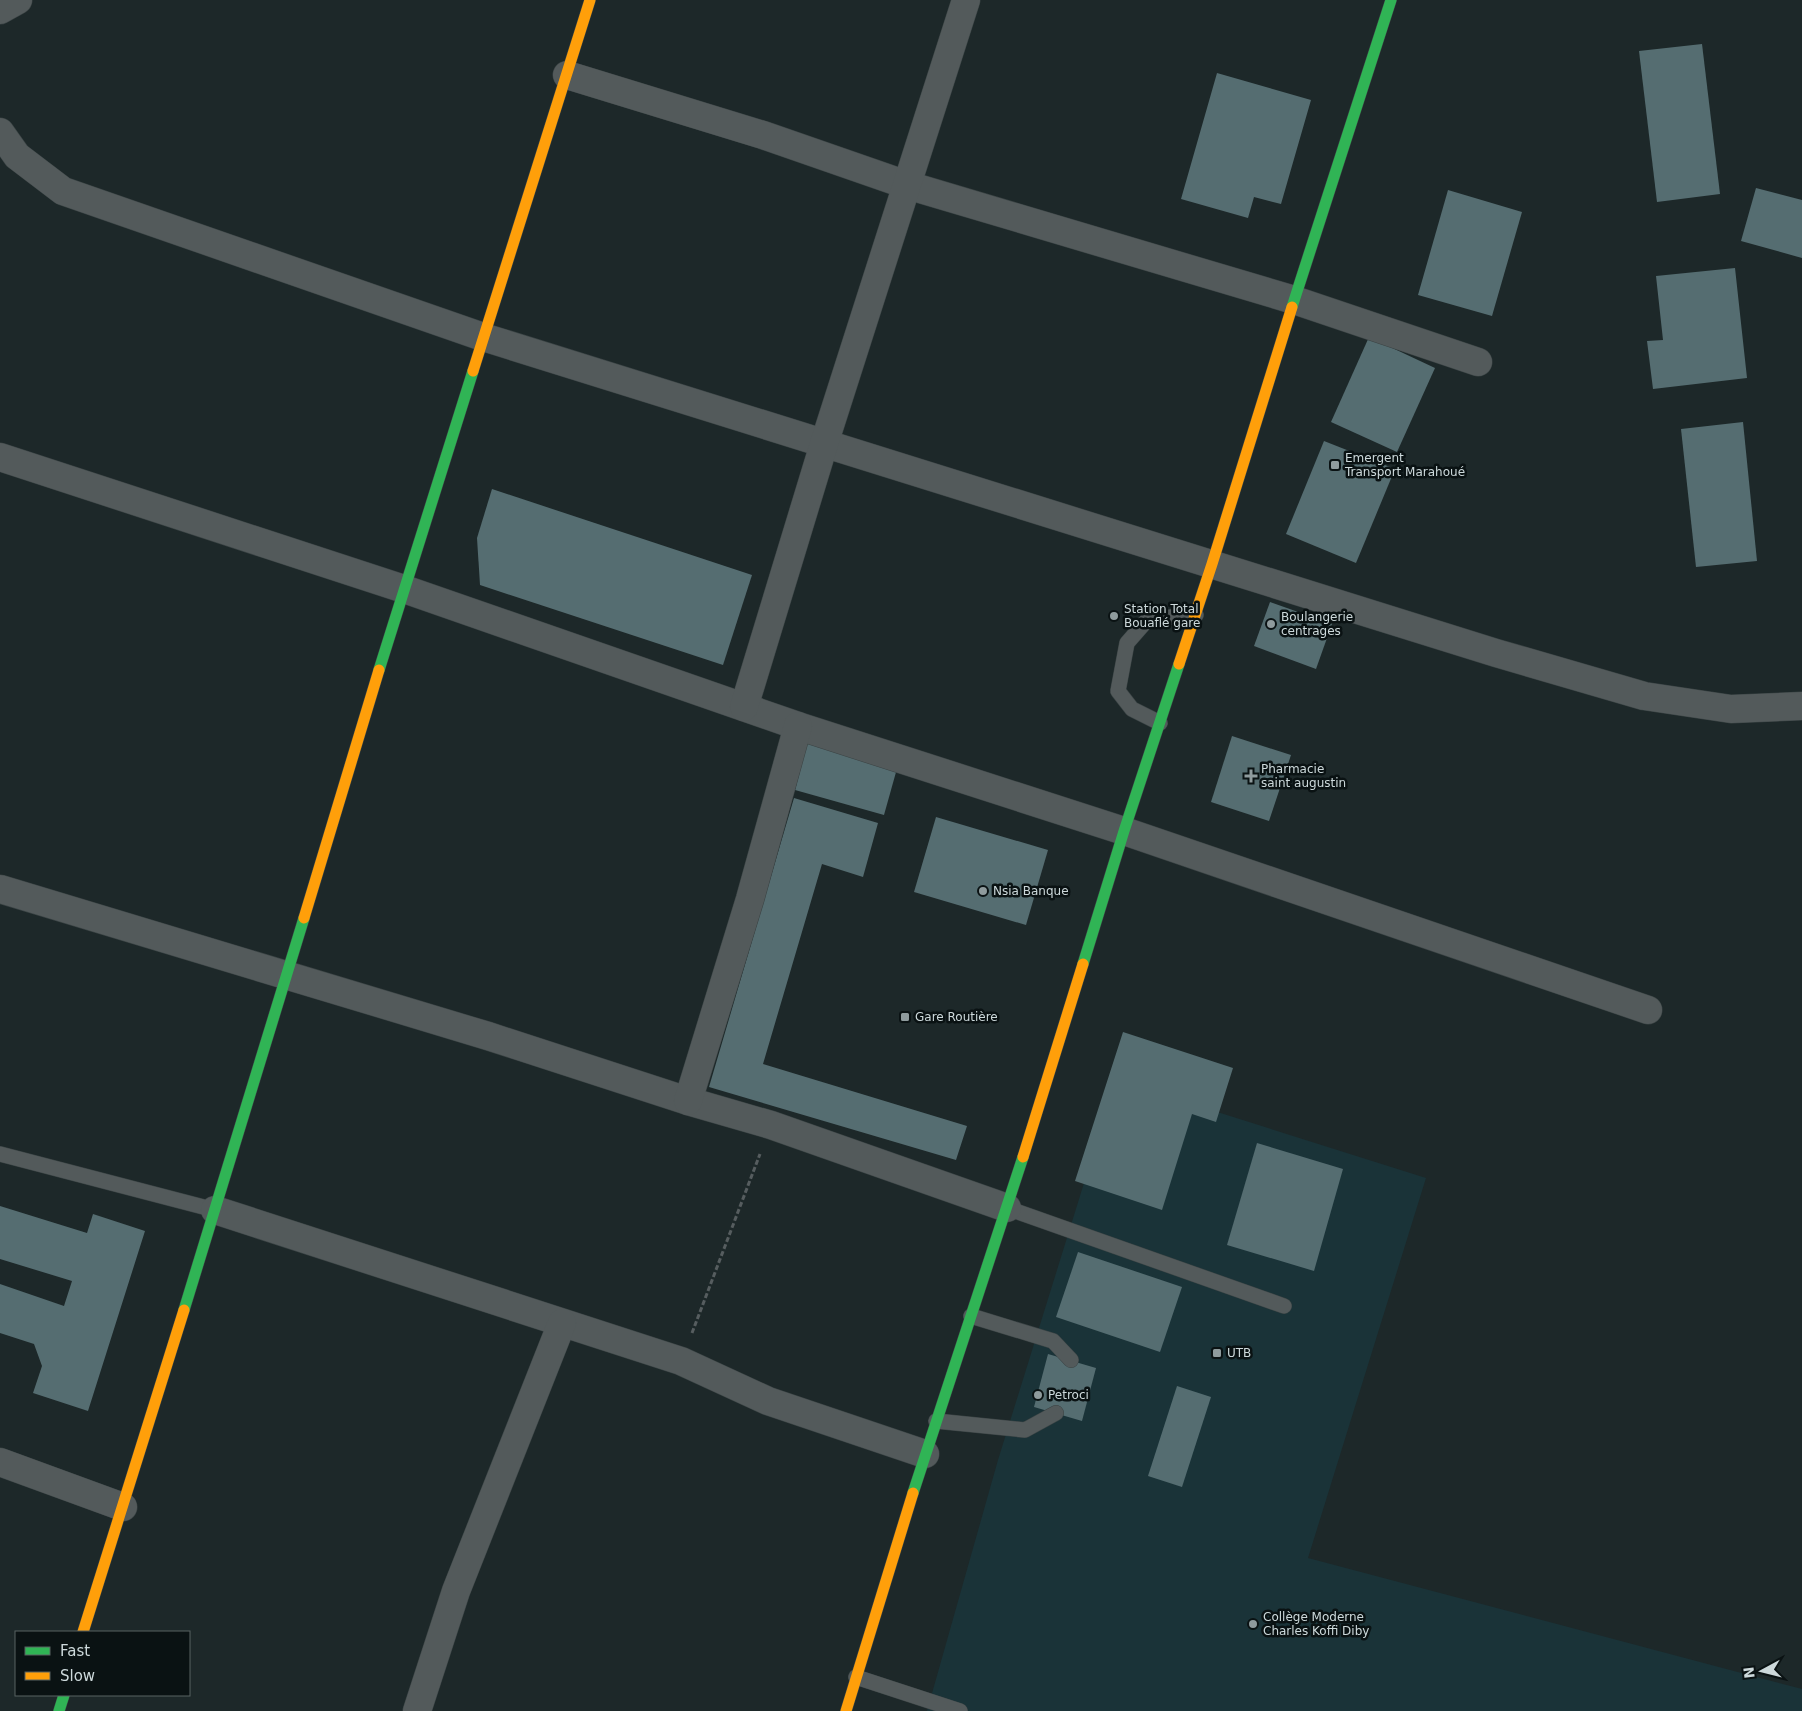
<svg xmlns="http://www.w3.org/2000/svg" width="1802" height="1711" font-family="'DejaVu Sans',sans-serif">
	<rect width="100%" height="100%" fill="#1d2829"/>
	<path fill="#1a3338" d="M1116 1080 1426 1178 1308 1558 1802 1689V1711H927L998 1460Z"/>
	<g fill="#556d71">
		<path d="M1702 44 1720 194 1657 202 1639 51Z"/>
		<path d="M1217 73 1311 100 1281 204 1254 197 1248 218 1181 199Z"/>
		<path d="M1756 188 1802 200V258L1741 241Z"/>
		<path d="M1448 190 1522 212 1492 316 1418 295Z"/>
		<path d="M1735 268 1747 378 1653 389 1647 341 1663 340 1656 276Z"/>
		<path d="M1369 337 1435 368 1397 452 1331 422Z"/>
		<path d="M1743 422 1757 561 1696 567 1681 429Z"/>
		<path d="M1324 441 1395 469 1356 563 1286 534Z"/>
		<path d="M492 489 752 575 723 665 480 585 477 538Z"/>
		<path d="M1270 602 1332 624 1316 669 1254 646Z"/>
		<path d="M1232 736 1291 755 1269 821 1211 802Z"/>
		<path d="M808 740 898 765 884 815 795 790Z"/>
		<path d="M794 798 878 823 863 877 822 864 763 1064 967 1126 956 1160 709 1087Z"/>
		<path d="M936 817 1048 850 1026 925 914 892Z"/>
		<path d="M1123 1032 1233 1068 1216 1122 1192 1114 1162 1210 1075 1181Z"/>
		<path d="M1257 1143 1343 1169 1314 1271 1227 1245Z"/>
		<path d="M0 1206 87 1233 93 1214 145 1231 88 1411 33 1393 42 1366 34 1344 0 1333V1284L64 1306 72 1281 0 1259Z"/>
		<path d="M1078 1252 1182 1287 1160 1352 1056 1317Z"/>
		<path d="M1048 1354 1096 1368 1082 1421 1034 1407Z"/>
		<path d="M1177 1386 1211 1397 1182 1487 1148 1476Z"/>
	</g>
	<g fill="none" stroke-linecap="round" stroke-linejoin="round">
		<g stroke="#3b4445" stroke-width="16">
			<g id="lane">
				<path d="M1160 723 1132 709 1118 691 1127 643 1148 619 1196 615"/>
				<path d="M0 1154 215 1210"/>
				<path d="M1007 1208 1284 1306"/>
				<path d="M971 1316 1053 1341 1071 1360"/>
				<path d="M936 1421 1025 1430 1056 1413"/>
				<path d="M856 1677 960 1711"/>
			</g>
		</g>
		<g stroke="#3b4445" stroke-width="29">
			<g id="street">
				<path d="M0 10 18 0"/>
				<path d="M567 75 763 135 907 185 1294 300 1478 362"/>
				<path d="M0 132 17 156 63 191 483 337 1496 653 1644 696 1731 709 1802 706"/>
				<path d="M0 457 404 589 798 726 1124 831 1648 1010"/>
				<path d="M744 707 824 444 966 0"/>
				<path d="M0 889 488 1036 688 1101 771 1125 1007 1208"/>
				<path d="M688 1101 750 899 798 726"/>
				<path d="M215 1210 681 1361 768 1401 925 1454"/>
				<path d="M0 1462 123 1507"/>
				<path d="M417 1711 456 1591 562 1323"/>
			</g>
		</g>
		<g stroke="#3b4445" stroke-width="12">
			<g id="fast">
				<path d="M1292 307 1391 0"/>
				<path d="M379 670 473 371"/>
				<path d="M1083 964 1124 831 1179 664"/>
				<path d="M184 1310 304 918"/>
				<path d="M913 1493 1023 1157"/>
				<path d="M59 1711 64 1695"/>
			</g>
		</g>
		<g stroke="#3b4445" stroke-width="12">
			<g id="slow">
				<path d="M473 371 590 0"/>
				<path d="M1179 664 1212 564 1292 307"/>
				<path d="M304 918 379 670"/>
				<path d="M1023 1157 1083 964"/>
				<path d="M83 1632 184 1310"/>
				<path d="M846 1711 913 1493"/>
			</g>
		</g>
		<path stroke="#565d5f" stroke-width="3" stroke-dasharray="5 2.5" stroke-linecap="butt" d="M692 1333 760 1154"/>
		<use href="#lane" stroke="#535a5b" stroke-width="15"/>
		<use href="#street" stroke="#535a5b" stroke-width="28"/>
		<use href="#fast" stroke="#30b455" stroke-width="11"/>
		<use href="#slow" stroke="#ff9f0a" stroke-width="11"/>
	</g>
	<g fill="#8f9b9d" stroke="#0a1213" stroke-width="2">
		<rect x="1330" y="460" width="10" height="10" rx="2.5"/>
		<circle cx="1114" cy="616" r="5"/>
		<circle cx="1271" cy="624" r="5"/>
		<path d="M1248.5 768.5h5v5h5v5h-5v5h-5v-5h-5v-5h5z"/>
		<circle cx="983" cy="891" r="5"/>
		<rect x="900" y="1012" width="10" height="10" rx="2.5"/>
		<rect x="1212" y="1348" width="10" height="10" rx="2.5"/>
		<circle cx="1038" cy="1395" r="5"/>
		<circle cx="1253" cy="1624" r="5"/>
	</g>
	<g text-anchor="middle" stroke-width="5" stroke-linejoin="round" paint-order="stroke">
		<g font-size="12" fill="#cdd9db" stroke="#0a1213" text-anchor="start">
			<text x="1345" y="462">Emergent<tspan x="1345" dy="14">Transport Marahoué</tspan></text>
			<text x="1124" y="613">Station Total<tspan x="1124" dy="14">Bouaflé gare</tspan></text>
			<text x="1281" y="621">Boulangerie<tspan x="1281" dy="14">centrages</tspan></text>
			<text x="1261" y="773">Pharmacie<tspan x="1261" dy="14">saint augustin</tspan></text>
			<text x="993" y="895">Nsia Banque</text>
			<text x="915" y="1021">Gare Routière</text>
			<text x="1227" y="1357">UTB</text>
			<text x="1048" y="1399">Petroci</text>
			<text x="1263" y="1621">Collège Moderne<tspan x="1263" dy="14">Charles Koffi Diby</tspan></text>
		</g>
	</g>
	<rect x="15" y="1631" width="175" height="65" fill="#0a1213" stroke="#586263"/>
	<rect x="25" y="1647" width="25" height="8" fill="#30b455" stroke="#586263"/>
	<text x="60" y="1656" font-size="15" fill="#cdd9db">Fast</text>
	<rect x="25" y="1672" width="25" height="8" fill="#ff9f0a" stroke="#586263"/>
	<text x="60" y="1681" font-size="15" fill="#cdd9db">Slow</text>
	<g transform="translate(1762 1671) rotate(263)" stroke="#0a1213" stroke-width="4" paint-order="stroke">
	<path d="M0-4L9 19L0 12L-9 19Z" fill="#cdd9db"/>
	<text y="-8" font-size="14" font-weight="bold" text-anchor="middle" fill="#cdd9db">N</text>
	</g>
</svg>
